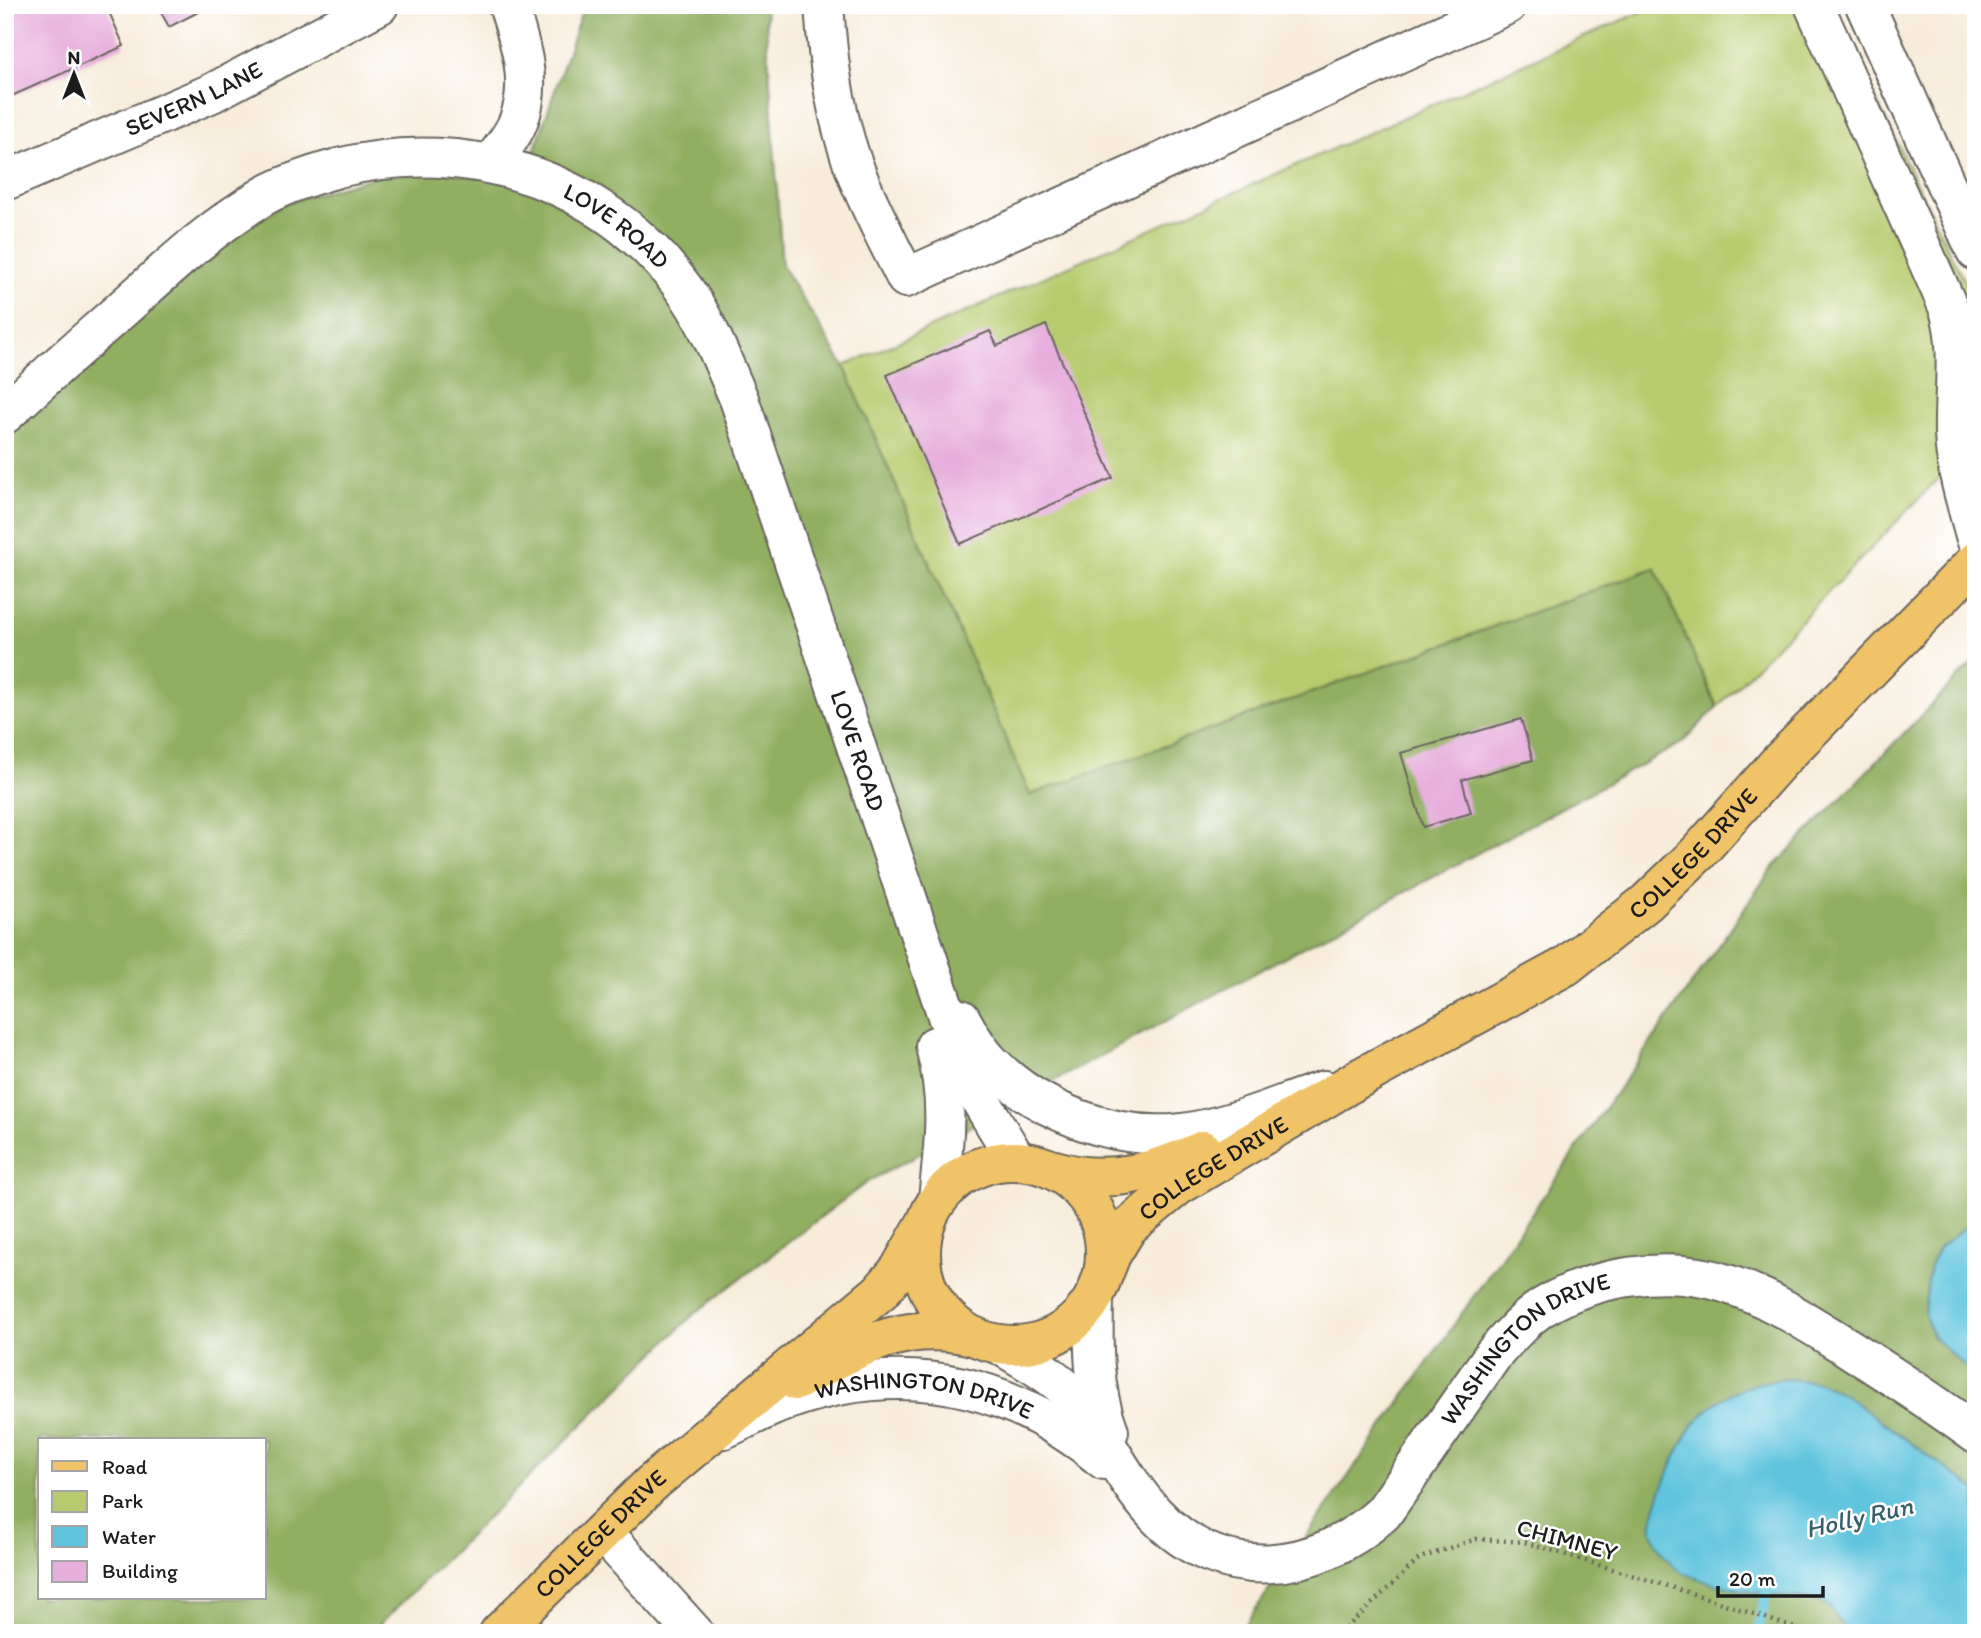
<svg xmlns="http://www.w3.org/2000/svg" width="1981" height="1638" font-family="Itim,sans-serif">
	<rect width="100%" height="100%" fill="#fff"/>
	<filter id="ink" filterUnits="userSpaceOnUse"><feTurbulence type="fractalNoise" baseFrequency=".0143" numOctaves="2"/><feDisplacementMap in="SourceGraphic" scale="14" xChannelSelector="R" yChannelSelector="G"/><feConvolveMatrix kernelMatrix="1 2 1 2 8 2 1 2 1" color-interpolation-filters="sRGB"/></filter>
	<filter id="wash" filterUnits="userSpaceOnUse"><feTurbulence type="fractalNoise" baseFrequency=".00686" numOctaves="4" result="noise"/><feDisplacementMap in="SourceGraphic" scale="28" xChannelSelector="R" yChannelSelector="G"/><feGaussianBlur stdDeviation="1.57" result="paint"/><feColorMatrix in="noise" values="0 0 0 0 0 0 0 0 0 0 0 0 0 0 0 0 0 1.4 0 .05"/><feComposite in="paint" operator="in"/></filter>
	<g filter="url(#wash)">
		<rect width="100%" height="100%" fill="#f7ecda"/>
		<path fill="#b7cb6e" stroke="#6a7445" stroke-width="2" d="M1656 5H1830L1976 306V440L1717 707 1654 568 1030 795 844 366Z"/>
		<g fill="#91af61" stroke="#56663e" stroke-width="2" fill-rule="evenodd">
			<path d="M584 5H765L782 266 844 366 1030 795 1655 568 1717 707 1682 743 867 1182 694 1314 371 1633H5V439L131 316 194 263 287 202 378 176 442 172 523 184ZM40 1440H264V1598H40Z"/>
			<path d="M1976 659V1633H1239L1771 870Z"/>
		</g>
		<g fill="#60c4de" stroke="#3e707d" stroke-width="2">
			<path d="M1976 1219V1377L1932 1336 1924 1311 1930 1266 1939 1248Z"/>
			<path d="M1788 1379 1819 1382 1842 1393 1976 1490V1633H1849L1827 1605 1820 1601C1780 1596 1713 1590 1679 1570 1669 1564 1654 1543 1652 1531 1649 1510 1683 1435 1698 1419 1722 1392 1754 1381 1788 1379Z"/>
		</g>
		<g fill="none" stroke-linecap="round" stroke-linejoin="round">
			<path stroke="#60c4de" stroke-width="10" d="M1757 1633 1770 1581"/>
		</g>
		<g id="blocks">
			<g fill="#e7afdd">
				<path d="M5 5H106L124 46 5 99Z"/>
				<path d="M157 5H212L169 27Z"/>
				<path d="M1046 325 1113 478 960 544 887 375 990 331 997 346Z"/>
				<path d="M1521 719 1533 760 1462 780 1471 813 1423 827 1401 753Z"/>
			</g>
		</g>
	</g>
	<g filter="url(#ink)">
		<use href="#blocks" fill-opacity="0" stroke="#69655e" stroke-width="2"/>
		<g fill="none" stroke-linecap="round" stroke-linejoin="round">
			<g stroke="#69655e" stroke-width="42">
				<g id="minor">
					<path d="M824 5C828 65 836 124 859 180 873 214 890 246 906 278L1507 5"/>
					<path d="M1814 5 1949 309C1961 350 1953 391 1954 433 1955 469 1967 505 1976 539"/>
					<path d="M1865 5 1976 251"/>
					<path d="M492 163C500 150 513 136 518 122 534 84 520 42 508 5"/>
					<path id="s1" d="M5 181 212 93 379 5"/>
					<path id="s2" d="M5 414C43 379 81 345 120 311 166 270 210 228 264 196 287 183 313 175 338 168 471 134 614 183 691 299 711 330 724 365 739 399L969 1081 1017 1161"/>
					<path d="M961 1019C969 1034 978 1050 991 1063 1037 1111 1114 1141 1181 1133 1228 1128 1278 1105 1324 1090"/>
					<path d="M935 1046C950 1103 944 1142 938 1199"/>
					<path d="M1094 1297C1093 1343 1092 1387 1109 1431"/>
					<path id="s3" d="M999 1344C1024 1360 1057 1376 1076 1400 1105 1436 1123 1480 1155 1514 1221 1585 1315 1575 1383 1513L1493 1355C1508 1338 1524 1319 1543 1307 1593 1276 1667 1265 1724 1283 1768 1296 1808 1323 1847 1347 1891 1375 1934 1403 1976 1434"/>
					<path id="s4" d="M724 1429C745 1420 766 1408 788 1400 904 1359 1009 1382 1104 1460"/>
					<path d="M603 1532 694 1633"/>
				</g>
			</g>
			<g stroke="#69655e" stroke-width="42">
				<g id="major">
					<circle cx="1013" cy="1253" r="92"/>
					<path d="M1055 1170C1107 1186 1155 1172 1203 1150"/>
					<path id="s5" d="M1098 1288 1111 1255 1128 1227 1178 1186 1358 1079 1566 966 1646 903 1698 853 1779 762 1976 561"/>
					<path d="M796 1381C857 1349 903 1318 976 1337"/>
					<path id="s6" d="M499 1633 652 1483 880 1292 899 1270 924 1226"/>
				</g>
			</g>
			<path stroke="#69655e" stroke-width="4.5" stroke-dasharray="2 5" stroke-linecap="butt" d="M1341 1633 1420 1558 1476 1539 1524 1542 1710 1599 1809 1633"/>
			<use href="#minor" stroke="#fff" stroke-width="38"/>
			<use href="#major" stroke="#f0c369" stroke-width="38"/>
		</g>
	</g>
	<g text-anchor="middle" stroke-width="5" stroke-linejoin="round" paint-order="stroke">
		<g font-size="24" fill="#1c1c1c" stroke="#fff">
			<text dy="8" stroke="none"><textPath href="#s1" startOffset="206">SEVERN LANE</textPath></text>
			<text dy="8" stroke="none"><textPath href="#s2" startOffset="714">LOVE ROAD</textPath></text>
			<text dy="8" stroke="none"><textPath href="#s2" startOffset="1302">LOVE ROAD</textPath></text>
			<text dy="8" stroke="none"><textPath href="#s5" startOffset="749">COLLEGE DRIVE</textPath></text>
			<text dy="8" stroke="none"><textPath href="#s5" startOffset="172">COLLEGE DRIVE</textPath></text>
			<text dy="8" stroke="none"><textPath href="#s3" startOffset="712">WASHINGTON DRIVE</textPath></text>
			<text dy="8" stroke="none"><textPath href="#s4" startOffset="210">WASHINGTON DRIVE</textPath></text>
			<text dy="8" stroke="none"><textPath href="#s6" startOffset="142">COLLEGE DRIVE</textPath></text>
			<text transform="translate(1567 1540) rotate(15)" y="8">CHIMNEY</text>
		</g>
		<g font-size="26" font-style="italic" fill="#375f6a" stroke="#fff">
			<text transform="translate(1859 1517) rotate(-13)" y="9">Holly Run</text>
		</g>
	</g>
	<rect width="1981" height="1638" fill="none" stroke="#fff" stroke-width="28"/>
	<rect x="38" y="1438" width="228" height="161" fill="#ffffff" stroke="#a4a4a4" stroke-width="2"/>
	<rect x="52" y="1461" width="35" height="10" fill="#f0c369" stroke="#a4a4a4" stroke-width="2"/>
	<text x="102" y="1474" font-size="21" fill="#1c1c1c">Road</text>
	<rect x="52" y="1491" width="35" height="21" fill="#b7cb6e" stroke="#a4a4a4" stroke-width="2"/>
	<text x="102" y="1508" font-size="21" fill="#1c1c1c">Park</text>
	<rect x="52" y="1526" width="35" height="21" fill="#60c4de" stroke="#a4a4a4" stroke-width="2"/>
	<text x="102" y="1544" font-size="21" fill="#1c1c1c">Water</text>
	<rect x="52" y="1561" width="35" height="21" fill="#e7afdd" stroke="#a4a4a4" stroke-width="2"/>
	<text x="102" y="1578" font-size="21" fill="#1c1c1c">Building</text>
	<g transform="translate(74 74)" stroke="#ffffff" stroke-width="5" paint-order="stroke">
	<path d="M0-5L12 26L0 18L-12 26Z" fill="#1c1c1c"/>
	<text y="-10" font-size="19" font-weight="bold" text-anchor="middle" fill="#1c1c1c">N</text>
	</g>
	<path d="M1718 1586v10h105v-10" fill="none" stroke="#1c1c1c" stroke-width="3.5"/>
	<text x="1729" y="1586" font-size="21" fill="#1c1c1c" stroke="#ffffff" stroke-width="5" paint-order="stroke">20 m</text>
</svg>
